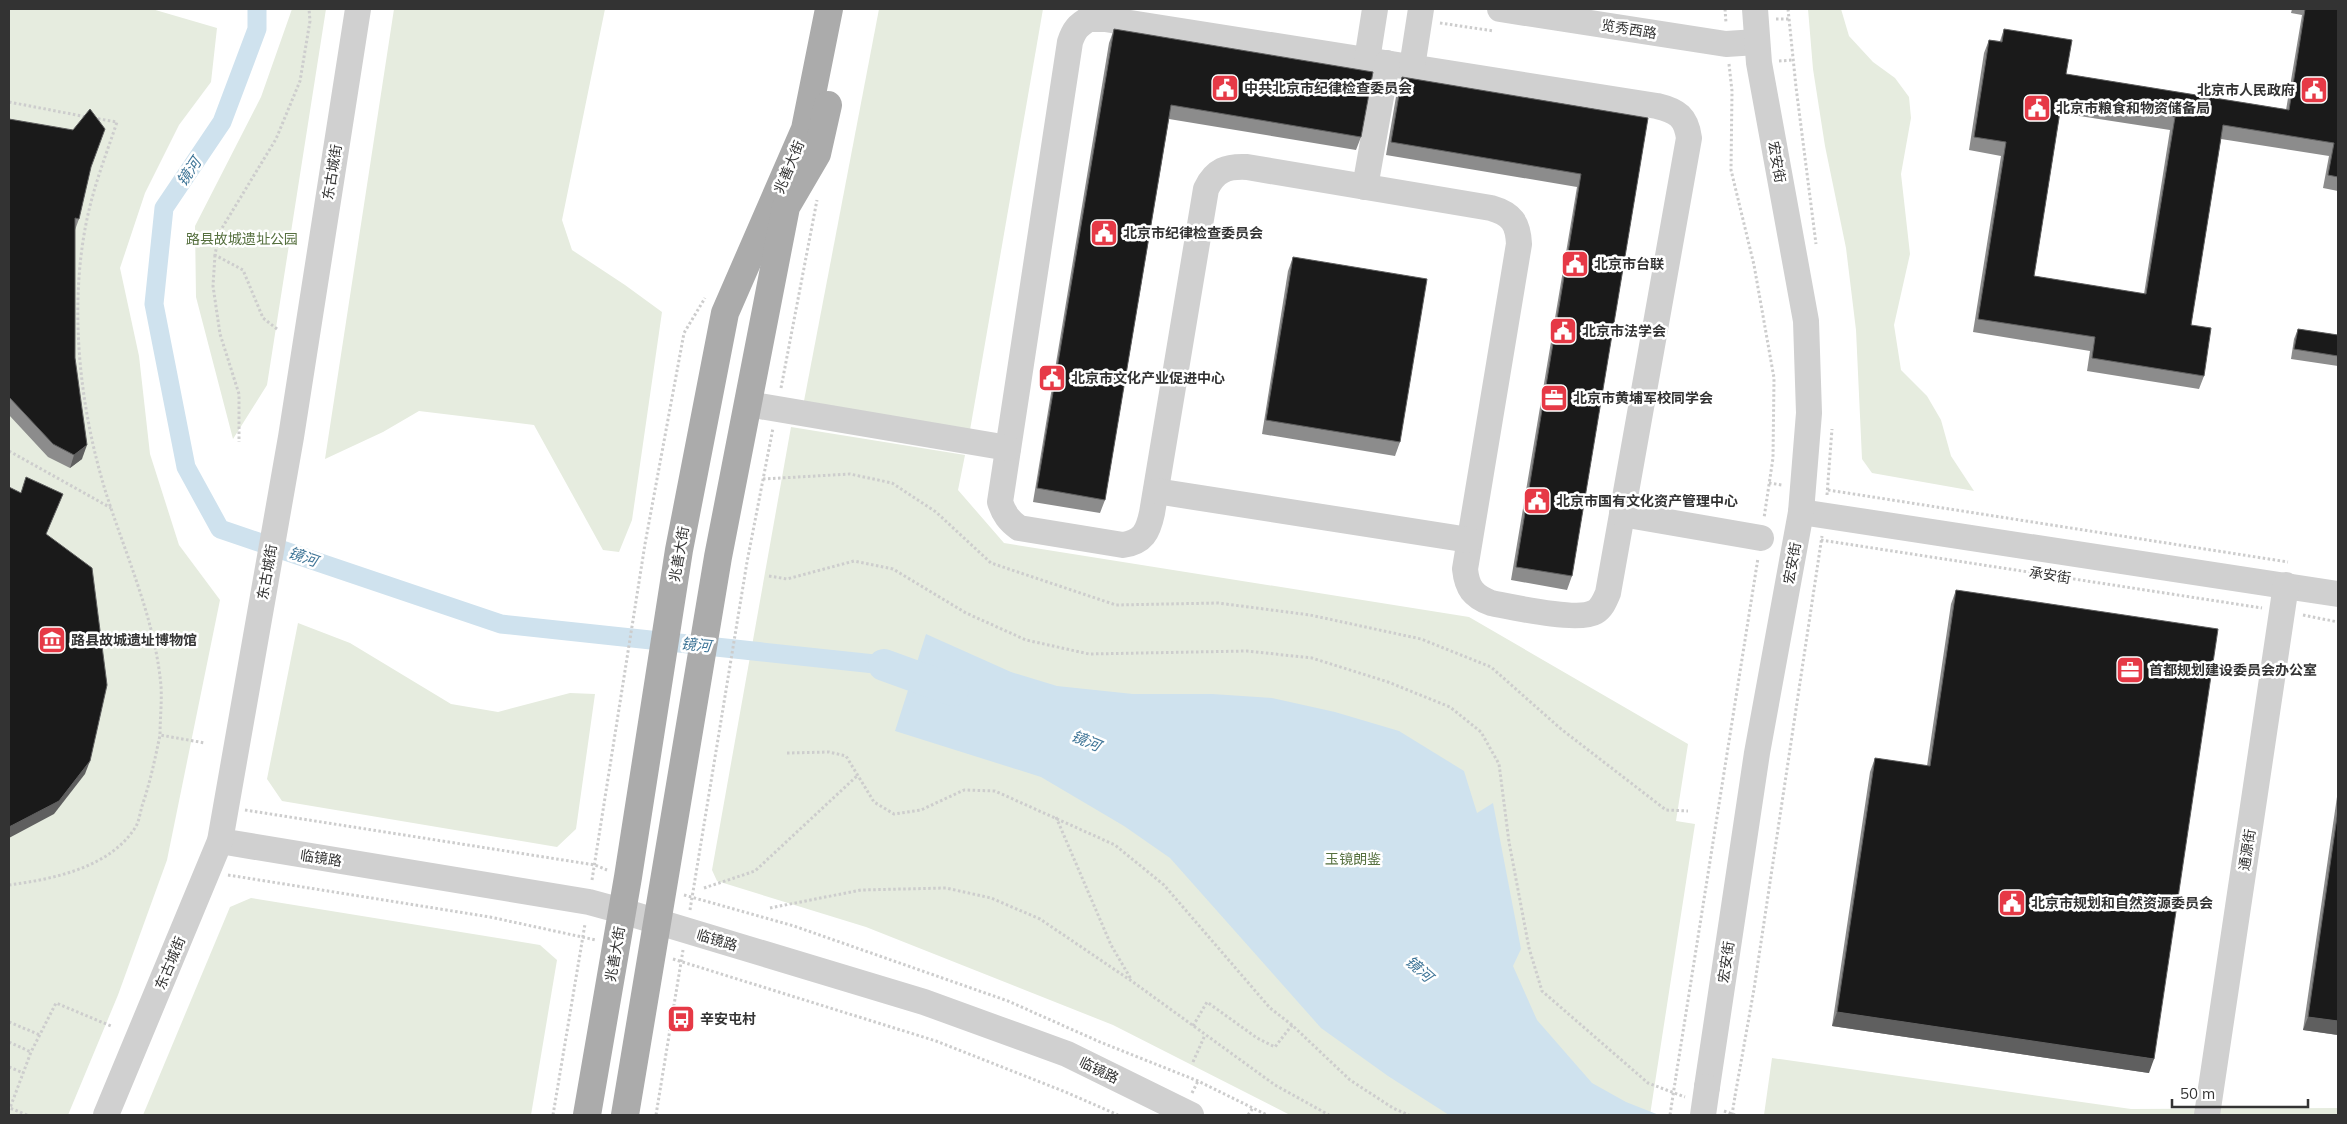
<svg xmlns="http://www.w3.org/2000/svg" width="2347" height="1124" font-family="Mulish,'Noto Sans SC',sans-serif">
	<rect width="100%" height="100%" fill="#fff"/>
	<g fill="#e6ecdf">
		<path d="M9 9H152L217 28 211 82 179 125 145 193 120 268 139 356 150 454 179 545 220 600 167 860 118 995 68 1115H9Z"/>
		<path d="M292 9H326L267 385 233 439 196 297 195 226 261 97Z"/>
		<path d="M394 9H605L562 220 572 250 625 285 662 312 632 520 619 552 603 550 534 425 419 411 383 432 325 459Z"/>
		<path d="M879 9H1043L970 430 804 401Z"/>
		<path d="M1808 9H1841L1849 36 1873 62 1895 78 1909 97 1911 118 1901 174 1910 254 1894 325 1901 370 1927 396 1941 420 1951 456 1974 491 1872 473 1862 459 1856 330 1846 248 1825 146 1813 69Z"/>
		<path d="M791 427 965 455 958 490 1004 543 1469 617 1688 744 1676 821 1695 824 1650 1115H1290L1113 1025 866 927 717 881 712 870Z"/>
		<path d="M298 623 350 643 451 704 498 712 570 693 595 694 576 829 557 847 282 801 267 779Z"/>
		<path d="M251 898 540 945 557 960 531 1115H143L230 907Z"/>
		<path d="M1772 1058 2131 1109 2338 1108V1115H1764Z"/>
	</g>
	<path fill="#cfe2ee" d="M926 634 1011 672 1057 686 1133 694H1212L1272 698 1335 712 1399 731 1464 771 1477 813 1493 803 1521 949 1513 966 1537 1020 1592 1083 1626 1102 1659 1115H1449L1388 1076 1321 1028 1170 858 1124 826 1041 777 895 731Z"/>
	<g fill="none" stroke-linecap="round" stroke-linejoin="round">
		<path stroke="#cfe2ee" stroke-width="19" d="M257 9V29L222 122 164 208 154 304 186 467 220 529 501 624 884 665"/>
		<path stroke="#cfe2ee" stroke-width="32" d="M884 665 953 690"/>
		<g stroke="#cdcdcd" stroke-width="3" stroke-dasharray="2.5 2.5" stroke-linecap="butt">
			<path d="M1725 9 1726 23"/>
			<path d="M1788 9 1796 87 1816 244"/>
			<path d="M1776 19H1790"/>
			<path d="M1440 23 1494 31"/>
			<path d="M1779 61 1793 60"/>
			<path d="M1729 64 1732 91 1731 170 1754 265 1774 378 1773 458 1764 518"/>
			<path d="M9 102 87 117"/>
			<path d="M93 118 117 122C108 149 98 175 91 202 67 294 78 403 106 493 126 556 155 619 161 686 162 702 160 719 160 735L205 743"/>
			<path d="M215 255 213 286 220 334 239 394V442"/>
			<path d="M277 329 263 318 243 270 215 255 219 233 276 139 300 81 310 21 309 9"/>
			<path d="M781 388 817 200"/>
			<path d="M9 451 111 508"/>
			<path d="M763 479 850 474 892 483 936 512 991 563 1116 605 1218 603 1310 615 1421 639 1491 667 1561 729 1666 810 1688 811"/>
			<path d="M1769 483 1782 485"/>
			<path d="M1828 490 2288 562"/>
			<path d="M1827 495 1832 429"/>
			<path d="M1821 540 2262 608"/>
			<path d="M769 576 787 579 854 561 893 569 966 613 1026 640 1089 654 1247 651 1312 658 1388 682 1450 707 1481 732 1499 764 1509 842 1529 948 1542 991 1648 1083 1685 1097"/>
			<path d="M2303 615 2338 622"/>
			<path d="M787 753 829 752 846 756 874 802 894 814 921 810 964 790 995 791 1115 845 1164 885 1270 1008 1292 1025 1350 1080 1393 1108 1409 1115"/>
			<path d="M245 810 595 865 607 870"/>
			<path d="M1056 817 1111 945 1131 979"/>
			<path d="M228 875 490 917 596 940"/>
			<path d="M592 880 645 544 684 333 705 298"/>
			<path d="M9 885C53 879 109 868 135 828 139 822 140 813 142 806 150 783 155 759 160 735"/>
			<path d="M704 888 755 871 858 775"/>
			<path d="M684 895 794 926 1008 1001 1100 1042 1198 1081 1267 1115"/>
			<path d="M770 908 861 890 946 888 991 898 1040 919 1133 982 1275 1085 1329 1115"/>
			<path d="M690 910 747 562 773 428"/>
			<path d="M673 959 936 1041 1063 1091 1118 1115"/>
			<path d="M9 1022 40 1035"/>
			<path d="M1193 1026 1207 1002 1257 1038 1275 1047 1292 1025"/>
			<path d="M9 1042 31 1052"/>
			<path d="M1193 1062 1205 1035"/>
			<path d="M9 1067 23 1073"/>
			<path d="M1676 1076 1758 558"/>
			<path d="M1192 1093 1198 1081"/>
			<path d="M1735 1096 1754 989 1822 536"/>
			<path d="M1724 1111 1735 1115"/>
			<path d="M27 1115 10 1108 31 1052 56 1003 111 1026"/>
			<path d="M553 1115 585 924"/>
			<path d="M656 1115 683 950"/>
			<path d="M1248 1115 1253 1108"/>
		</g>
		<g stroke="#d0d0d0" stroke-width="26">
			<path d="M1500 9 1726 44 1757 42"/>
			<path d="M1089 19H1105L1657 106C1678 111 1686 117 1689 138L1608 593C1605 600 1602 608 1595 612 1578 622 1512 607 1491 603 1473 596 1467 588 1465 569L1519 244C1518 223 1512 214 1491 208L1247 167C1227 166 1215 170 1206 189L1152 513C1148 532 1143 542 1123 545L1019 528C1009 521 1004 514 1000 502L1070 42C1074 30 1078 25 1089 19Z"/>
			<path d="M1367 60 1375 9"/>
			<path d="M1412 67 1421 9"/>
			<path d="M1365 187 1387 63"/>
			<path d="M748 404 1008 448"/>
			<path d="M1156 491 1469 540"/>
			<path d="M1801 512 2338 594"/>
			<path d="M1622 514 1761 538"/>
			<path d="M220 841 589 902 622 911 924 1002 1067 1054 1191 1115"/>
			<path d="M1707 1087 1757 753 1801 512 1809 413 1806 321 1759 63 1755 9"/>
			<path d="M106 1115 220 841 291 437 358 9"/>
			<path d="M2207 1115 2286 585"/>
		</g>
		<g stroke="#ababab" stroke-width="28">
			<path d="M587 1115 628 877 679 550 725 313 805 129 829 9"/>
			<path d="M625 1115 718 557 786 207 817 154 828 105"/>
		</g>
		<g stroke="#cdcdcd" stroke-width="3" stroke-dasharray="2.5 2.5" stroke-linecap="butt">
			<path d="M1670 1115 1676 1076"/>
			<path d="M1732 1115 1735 1096"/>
		</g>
		<path stroke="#d0d0d0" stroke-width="26" d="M1703 1115 1707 1087"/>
	</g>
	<g fill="#8c8c8c" fill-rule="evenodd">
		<path d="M2292 9H2338V191L2323 188 2329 156 2221 139 2191 325 2204 376 2199 389 2087 371 2090 351 1973 332 2001 156 1969 150 1984 53 1989 40 2000 41 2004 29 2066 74 2286 110 2302 15 2291 13ZM2060 113 2170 130 2144 294 2034 276Z"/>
		<path d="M1114 29 1361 137 1356 150 1169 119 1105 500 1100 513 1033 502 1109 43Z"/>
		<path d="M1402 77 1648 118 1572 576 1567 590 1511 580 1577 187 1386 155 1397 91Z"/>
		<path d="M9 119 91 167 79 219 75 230V358L82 459 70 468 48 457 9 415Z"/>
		<path d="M1293 257 1400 442 1395 456 1262 434 1288 271Z"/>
		<path d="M2298 329 2338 335V366L2291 359 2294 339Z"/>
		<path d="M1956 590 2149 1073 1832 1026 1870 772 1875 758 1927 766 1951 604Z"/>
		<path d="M2338 790V1035L2303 1030Z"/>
	</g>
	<g fill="#5f5f5f">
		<path d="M87 445 82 459 70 468 74 455Z"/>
		<path d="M90 761 85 774 54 814 9 838V827Z"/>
		<path d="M1837 1012 2154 1059 2149 1073 1832 1026Z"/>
		<path d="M2308 1017 2338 1021V1035L2303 1030Z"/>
	</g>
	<g fill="#1a1a1a" stroke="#5f5f5f" fill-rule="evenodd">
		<path d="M2305 9H2338V177L2328 175 2334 143 2223 125 2191 325 2211 328 2204 376 2092 358 2095 337 1978 319 2006 142 1974 137 1989 40 2002 42 2004 29 2072 40 2066 74 2289 110ZM2062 99 2175 117 2146 294 2034 276Z"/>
		<path d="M1114 29 1373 72 1361 137 1171 105 1105 500 1037 488Z"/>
		<path d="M1402 77 1648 118 1572 576 1516 567 1581 174 1391 142Z"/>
		<path d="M90 109 105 129 91 167 79 219 75 218V358L87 445 74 455 53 444 9 397V119L73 130Z"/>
		<path d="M1293 257 1427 279 1400 442 1266 420Z"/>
		<path d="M2298 329 2338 335V356L2294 349Z"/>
		<path d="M26 477 63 494 46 534 92 568 107 685 90 761 59 801 9 827V487L21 493Z"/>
		<path d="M1956 590 2218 629 2154 1059 1837 1012 1875 758 1930 766Z"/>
		<path d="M2338 810V1021L2308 1017Z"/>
	</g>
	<defs>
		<g id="civic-square" transform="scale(1.4375)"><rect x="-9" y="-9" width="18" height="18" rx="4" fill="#e63946" stroke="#fff"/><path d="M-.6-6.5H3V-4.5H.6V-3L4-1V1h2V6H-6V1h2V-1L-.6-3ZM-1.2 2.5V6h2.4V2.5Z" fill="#fff"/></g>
		<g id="office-square" transform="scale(1.4375)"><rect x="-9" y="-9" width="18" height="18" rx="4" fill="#e63946" stroke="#fff"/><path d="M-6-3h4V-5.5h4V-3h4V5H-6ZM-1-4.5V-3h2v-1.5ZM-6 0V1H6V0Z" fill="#fff"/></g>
		<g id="museum-square" transform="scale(1.4375)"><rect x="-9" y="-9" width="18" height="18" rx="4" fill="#e63946" stroke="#fff"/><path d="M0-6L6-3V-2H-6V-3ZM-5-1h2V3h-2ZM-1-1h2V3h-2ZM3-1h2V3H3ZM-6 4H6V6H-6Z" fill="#fff"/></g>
		<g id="bus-square" transform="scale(1.4375)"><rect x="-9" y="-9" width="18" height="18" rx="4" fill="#e63946" stroke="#fff"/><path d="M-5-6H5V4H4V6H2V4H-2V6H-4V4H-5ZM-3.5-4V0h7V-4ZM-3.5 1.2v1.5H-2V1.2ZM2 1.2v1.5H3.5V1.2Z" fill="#fff"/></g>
	</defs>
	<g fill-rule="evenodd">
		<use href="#civic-square" x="1225" y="88"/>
		<use href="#civic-square" x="2314" y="90"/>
		<use href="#civic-square" x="2037" y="108"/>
		<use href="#civic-square" x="1104" y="233"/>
		<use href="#civic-square" x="1575" y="264"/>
		<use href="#civic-square" x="1563" y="331"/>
		<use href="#civic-square" x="1052" y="378"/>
		<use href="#office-square" x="1554" y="398"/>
		<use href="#civic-square" x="1537" y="501"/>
		<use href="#museum-square" x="52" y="640"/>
		<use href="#office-square" x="2130" y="670"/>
		<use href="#civic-square" x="2012" y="903"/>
		<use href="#bus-square" x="681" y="1019"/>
	</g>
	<g text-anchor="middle" stroke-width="5" stroke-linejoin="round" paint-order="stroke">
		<g font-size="14" fill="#333" stroke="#fff">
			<text transform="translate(1629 29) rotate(9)" y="5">览秀西路</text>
			<text transform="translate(1777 162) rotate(80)" y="5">宏安街</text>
			<text transform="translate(789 167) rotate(-67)" y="5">兆善大街</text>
			<text transform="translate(332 172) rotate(-81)" y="5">东古城街</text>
			<text transform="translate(679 554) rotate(-80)" y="5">兆善大街</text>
			<text transform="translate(1792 563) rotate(-80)" y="5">宏安街</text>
			<text transform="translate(267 572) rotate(-80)" y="5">东古城街</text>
			<text transform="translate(2050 575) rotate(9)" y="5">承安街</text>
			<text transform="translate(2247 850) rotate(-81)" y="5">通源街</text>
			<text transform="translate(321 858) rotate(9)" y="5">临镜路</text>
			<text transform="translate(717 940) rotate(17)" y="5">临镜路</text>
			<text transform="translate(615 954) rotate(-80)" y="5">兆善大街</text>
			<text transform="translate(1726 962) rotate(-82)" y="5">宏安街</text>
			<text transform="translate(170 963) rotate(-67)" y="5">东古城街</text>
			<text transform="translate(1099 1070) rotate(26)" y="5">临镜路</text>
		</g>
		<g font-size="14" font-weight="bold" fill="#333" stroke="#fff" text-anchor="start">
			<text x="1244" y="93">中共北京市纪律检查委员会</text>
			<text x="2295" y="95" text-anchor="end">北京市人民政府</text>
			<text x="2056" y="113">北京市粮食和物资储备局</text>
			<text x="1123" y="238">北京市纪律检查委员会</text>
			<text x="1594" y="269">北京市台联</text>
			<text x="1582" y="336">北京市法学会</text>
			<text x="1071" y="383">北京市文化产业促进中心</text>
			<text x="1573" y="403">北京市黄埔军校同学会</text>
			<text x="1556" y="506">北京市国有文化资产管理中心</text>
			<text x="71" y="645">路县故城遗址博物馆</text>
			<text x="2149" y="675">首都规划建设委员会办公室</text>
			<text x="2031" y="908">北京市规划和自然资源委员会</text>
			<text x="700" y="1024">辛安屯村</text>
		</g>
		<g font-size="14" fill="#56703f" stroke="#fff">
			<text x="242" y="244">路县故城遗址公园</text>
			<text x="1353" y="864">玉镜朗鉴</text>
		</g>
		<g font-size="15" font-style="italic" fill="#3f7597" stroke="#fff">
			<text transform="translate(189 172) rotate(-56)" y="5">镜河</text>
			<text transform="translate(303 557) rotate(19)" y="5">镜河</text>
			<text transform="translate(696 645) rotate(6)" y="5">镜河</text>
			<text transform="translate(1086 741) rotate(23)" y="5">镜河</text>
			<text transform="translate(1419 969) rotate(42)" y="5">镜河</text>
		</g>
	</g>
	<rect width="2347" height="1124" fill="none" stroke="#333333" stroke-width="20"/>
	<path d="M2172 1099v8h136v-8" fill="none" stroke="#333333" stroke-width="2.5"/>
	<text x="2180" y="1099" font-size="15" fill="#333333" stroke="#ffffff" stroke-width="4" paint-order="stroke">50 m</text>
</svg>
